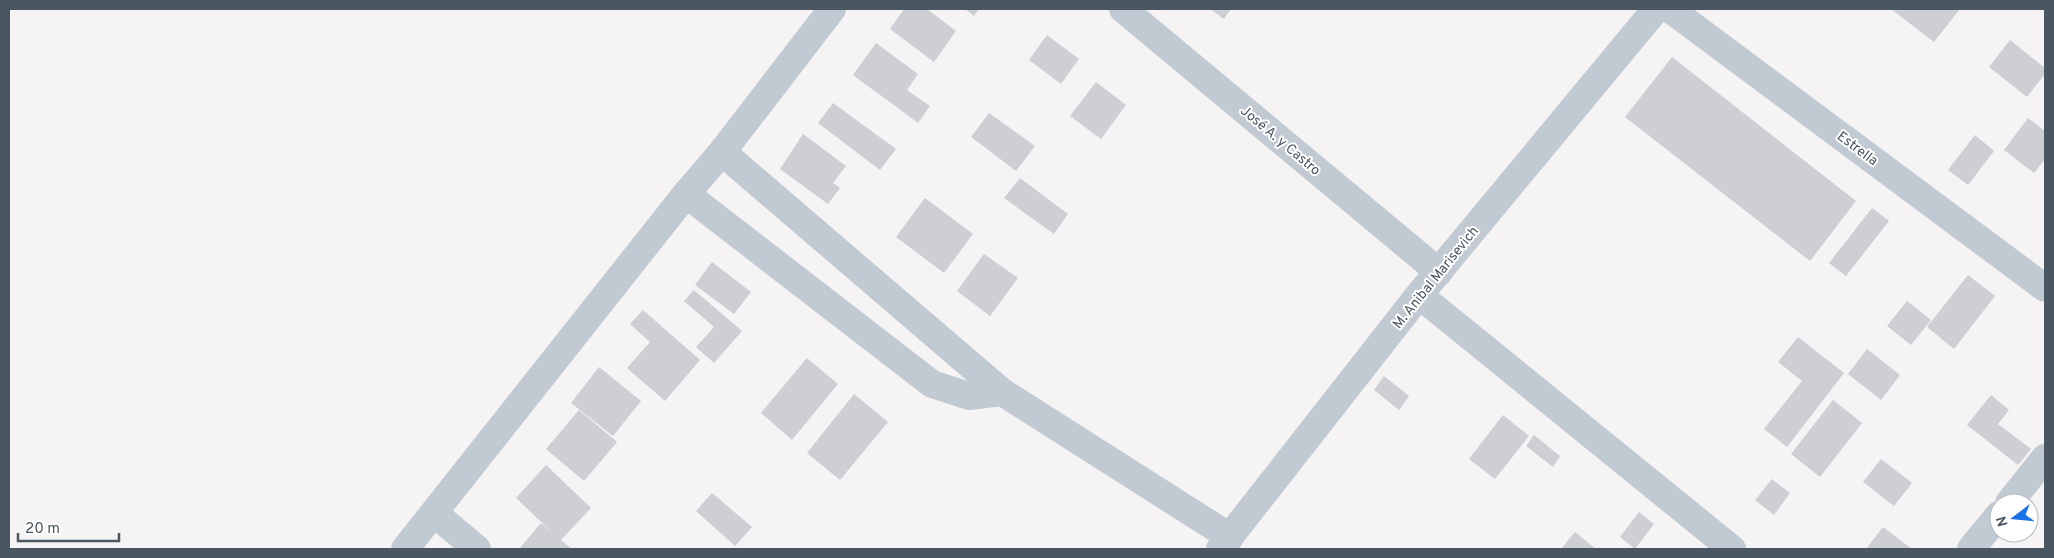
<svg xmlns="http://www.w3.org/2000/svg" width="2054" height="558" font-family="Overpass,sans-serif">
	<rect width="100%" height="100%" fill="#f5f3f3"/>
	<g fill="#cdcfd5">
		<path d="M904 9H927L956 31 934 62 890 29Z"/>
		<path d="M965 9H979L974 16Z"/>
		<path d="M1210 9H1231L1224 19Z"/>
		<path d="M1891 9H1957L1959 10 1934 42Z"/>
		<path d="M1047 35 1079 59 1061 84 1029 60Z"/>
		<path d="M2010 40 2045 68V74L2027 97 1989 67Z"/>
		<path d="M876 43 918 74 907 90 930 106 918 123 853 75Z"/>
		<path d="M1672 57 1856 201 1810 261 1625 117Z"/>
		<path d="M1096 82 1126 105 1101 139 1070 116Z"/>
		<path d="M833 103 896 149 880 170 818 123Z"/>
		<path d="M989 113 1035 146 1016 171 971 137Z"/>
		<path d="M2028 118 2045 131V159L2034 173 2004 150Z"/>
		<path d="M803 134 846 166 833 183 840 188 828 204 780 169Z"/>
		<path d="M1975 135 1994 151 1968 185 1948 170Z"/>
		<path d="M1020 178 1068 214 1054 234 1004 198Z"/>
		<path d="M925 198 973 234 944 273 896 237Z"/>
		<path d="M1872 208 1889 221 1846 276 1829 263Z"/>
		<path d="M984 254 1018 278 990 316 957 291Z"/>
		<path d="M712 262 751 292 734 314 695 285Z"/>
		<path d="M1968 275 1995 296 1954 349 1927 327Z"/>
		<path d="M694 290 742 331 714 363 696 347 714 327 684 301Z"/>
		<path d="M1907 301 1931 320 1911 345 1887 326Z"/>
		<path d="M643 310 700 360 665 401 627 368 650 342 630 324Z"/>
		<path d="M1798 337 1844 373 1787 447 1764 429 1802 381 1778 362Z"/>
		<path d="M1867 349 1900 375 1881 400 1848 374Z"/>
		<path d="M807 358 838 384 792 440 761 413Z"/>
		<path d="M599 367 641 401 613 436 571 403Z"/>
		<path d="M1384 376 1409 396 1399 410 1374 390Z"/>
		<path d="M854 394 888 422 840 480 807 453Z"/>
		<path d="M1991 395 2009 410 1998 424 2031 449 2018 465 1967 425Z"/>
		<path d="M1833 400 1862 423 1820 477 1791 454Z"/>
		<path d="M579 410 617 442 584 481 546 449Z"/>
		<path d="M1503 415 1529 436 1495 479 1469 459Z"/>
		<path d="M1534 435 1560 456 1553 467 1526 446Z"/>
		<path d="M1881 459 1912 483 1894 506 1863 482Z"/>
		<path d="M546 465 591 508 561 540 572 549H519L541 523 554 534 516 498Z"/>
		<path d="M1772 479 1790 493 1774 515 1755 500Z"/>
		<path d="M712 493 752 527 735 546 696 511Z"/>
		<path d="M1639 512 1654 524 1635 549 1620 537Z"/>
		<path d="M1883 527 1912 549H1866Z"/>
		<path d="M1575 532 1596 549H1561Z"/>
	</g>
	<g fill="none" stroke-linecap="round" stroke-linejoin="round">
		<g stroke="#c1cad2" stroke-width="28">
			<path d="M1123 9 1439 272"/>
			<path d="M1670 9 2045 288"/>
			<path d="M686 194 932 384 969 396 1002 392 722 152"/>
			<path d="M1419 295 1732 549"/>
			<path d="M1002 392 1230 537"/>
			<path d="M2009 503 2045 458"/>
			<path d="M434 513 477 549"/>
			<path d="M405 549 686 194 722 152 832 9"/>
			<path d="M1220 549 1419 295 1656 9"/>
			<path d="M1971 549 1999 515"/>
		</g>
	</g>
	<g text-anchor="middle" stroke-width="4" stroke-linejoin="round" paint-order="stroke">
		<g font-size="14" fill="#4a5661" stroke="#fff">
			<text transform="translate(1281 140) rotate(40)" y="5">José A. y Castro</text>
			<text transform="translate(1858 148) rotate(37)" y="5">Estrella</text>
			<text transform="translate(1435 277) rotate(-51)" y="5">M. Anibal Marisevich</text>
		</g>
	</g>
	<rect width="2054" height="558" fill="none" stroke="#4a5661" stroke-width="20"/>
	<g transform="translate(2014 518) rotate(254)"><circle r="24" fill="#ffffff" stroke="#b7bbc0"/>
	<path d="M0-4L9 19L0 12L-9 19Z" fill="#1a73e8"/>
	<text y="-8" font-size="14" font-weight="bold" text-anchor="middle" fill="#4a5661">N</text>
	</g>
	<path d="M18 533v8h101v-8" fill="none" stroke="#4a5661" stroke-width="2.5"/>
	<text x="25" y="533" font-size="15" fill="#4a5661" stroke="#ffffff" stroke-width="4" paint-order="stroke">20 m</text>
</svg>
